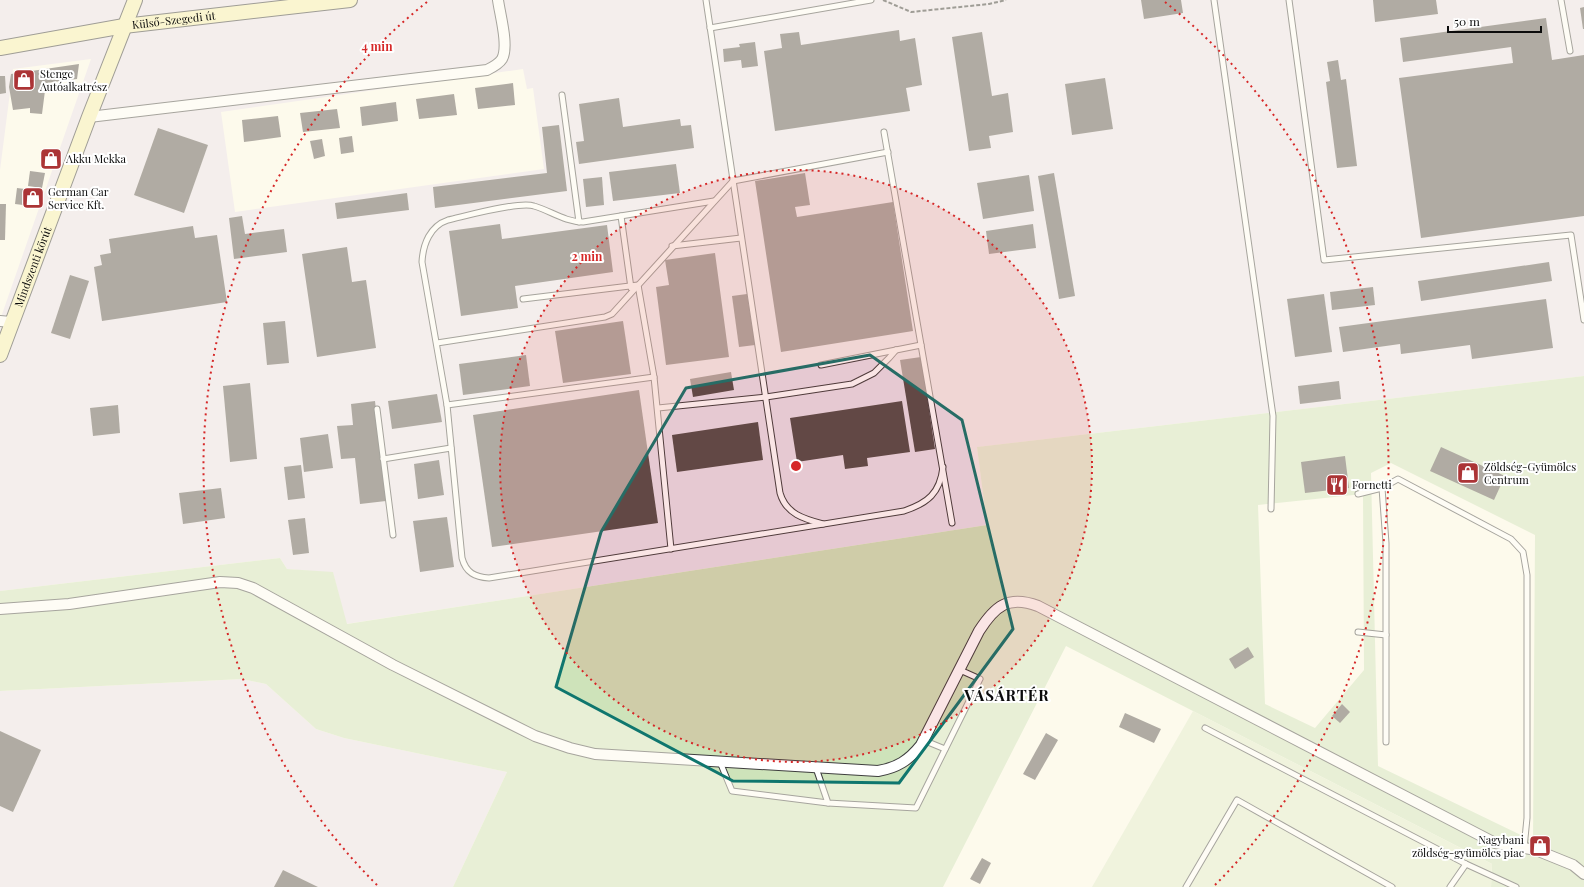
<svg xmlns="http://www.w3.org/2000/svg" width="1584" height="887" font-family="'Playfair Display',serif">
	<rect width="100%" height="100%" fill="#fdfaec"/>
	<g fill="#e9e0ea" fill-rule="evenodd">
		<path d="M0 0H1584V376L977 447 987 525 346 624 333 573 287 569 280 558 0 591V320L91 59 13 69 0 170ZM523 69 527 89 533 88 544 169 235 212 221 112Z"/>
		<path d="M242 679 266 684 316 729 344 738 507 772 453 887H0V691Z"/>
	</g>
	<path fill="#cee3ba" fill-rule="evenodd" d="M1584 376V887H1491L1492 864 1066 646 943 887H453L507 772 344 738 316 729 266 684 242 679 0 691V591L280 558 287 569 333 572 347 624 987 525 977 447ZM1391 463 1535 535 1533 841 1378 766 1371 473ZM1363 494 1364 670 1315 728 1265 704 1258 505Z"/>
	<path fill="#dfebcb" d="M1193 711 1492 864 1491 887H1092Z"/>
	<g fill="#534d49">
		<path d="M1141 0H1181L1183 13 1144 19Z"/>
		<path d="M1373 0H1436L1438 14 1375 22Z"/>
		<path d="M1584 7V29H1583L1580 8Z"/>
		<path d="M1546 18 1552 60 1584 55V216L1421 238 1399 78 1513 63 1511 47 1403 62 1400 38Z"/>
		<path d="M899 30 900 41 915 38 922 85 906 88 910 111 775 131 764 51 782 48 780 34 799 32 801 45Z"/>
		<path d="M982 32 992 96 1008 93 1013 132 989 136 991 148 969 151 952 37Z"/>
		<path d="M755 42 758 66 742 68 741 60 724 62 723 49 740 47 739 44Z"/>
		<path d="M1338 60 1341 80 1346 79 1357 166 1337 168 1326 82 1330 81 1327 62Z"/>
		<path d="M79 64 77 79 46 83 42 114 30 113V108L13 110 9 87 11 74Z"/>
		<path d="M0 76H5L6 93 0 94Z"/>
		<path d="M1105 78 1113 129 1072 135 1065 84Z"/>
		<path d="M513 83 515 105 478 109 475 88Z"/>
		<path d="M454 94 457 115 419 119 416 99Z"/>
		<path d="M619 98 623 127 680 119 681 126 691 125 694 148 579 164 576 142 584 141 579 104Z"/>
		<path d="M396 102 398 121 362 126 360 107Z"/>
		<path d="M337 109 340 128 303 132 300 113Z"/>
		<path d="M278 116 281 137 244 142 242 120Z"/>
		<path d="M559 125 567 191 435 208 433 187 547 173 542 127Z"/>
		<path d="M158 128 208 145 184 213 134 195Z"/>
		<path d="M352 136 354 152 341 154 339 138Z"/>
		<path d="M322 139 325 156 314 159 310 141Z"/>
		<path d="M676 164 680 193 613 201 609 172Z"/>
		<path d="M30 171 45 173 42 188 28 186Z"/>
		<path d="M805 173 810 205 795 207 797 217 893 202 913 331 781 352 755 181Z"/>
		<path d="M1054 173 1075 296 1059 299 1038 176Z"/>
		<path d="M1029 175 1034 211 983 219 977 183Z"/>
		<path d="M602 177 604 205 586 207 583 179Z"/>
		<path d="M17 188 41 191 39 207 15 204Z"/>
		<path d="M407 193 409 210 337 219 335 203Z"/>
		<path d="M0 204H6L5 240H0Z"/>
		<path d="M242 216 245 234 284 229 287 252 234 259 229 218Z"/>
		<path d="M500 224 502 239 607 225 613 272 515 286 518 308 461 316 449 231Z"/>
		<path d="M1033 224 1036 248 989 254 986 231Z"/>
		<path d="M193 226 195 238 217 235 227 302 102 321 94 267 102 265 100 255 111 253 109 239Z"/>
		<path d="M347 247 352 282 366 280 376 348 317 357 302 254Z"/>
		<path d="M715 253 729 357 666 365 656 287 669 285 665 260Z"/>
		<path d="M1549 262 1552 281 1421 301 1418 281Z"/>
		<path d="M70 275 89 281 70 339 51 333Z"/>
		<path d="M1373 287 1375 305 1332 310 1330 292Z"/>
		<path d="M747 294 755 345 739 347 732 296Z"/>
		<path d="M1324 294 1332 352 1295 357 1287 299Z"/>
		<path d="M1546 299 1553 348 1472 359 1470 345 1401 354 1400 344 1343 352 1339 327Z"/>
		<path d="M285 321 289 363 267 365 263 323Z"/>
		<path d="M623 321 631 374 563 383 555 331Z"/>
		<path d="M526 355 530 386 463 395 459 364Z"/>
		<path d="M921 357 935 449 915 452 900 360Z"/>
		<path d="M731 372 734 390 693 397 690 379Z"/>
		<path d="M1339 381 1341 399 1300 404 1298 386Z"/>
		<path d="M250 383 257 459 230 462 223 386Z"/>
		<path d="M639 390 658 523 492 547 473 415Z"/>
		<path d="M437 394 442 422 392 429 388 401Z"/>
		<path d="M375 401 386 501 360 504 355 458 341 459 337 426 353 425 351 404Z"/>
		<path d="M902 401 910 452 867 458 868 466 845 469 843 455 797 462 790 418Z"/>
		<path d="M118 405 120 433 93 436 90 408Z"/>
		<path d="M758 422 763 460 677 472 672 435Z"/>
		<path d="M328 434 333 468 304 472 300 438Z"/>
		<path d="M1441 447 1505 476 1494 500 1430 471Z"/>
		<path d="M1345 456 1349 488 1305 493 1301 462Z"/>
		<path d="M439 460 444 495 418 499 414 464Z"/>
		<path d="M301 465 305 498 288 500 284 467Z"/>
		<path d="M221 488 225 518 183 524 179 493Z"/>
		<path d="M447 517 454 567 420 572 413 521Z"/>
		<path d="M305 518 309 553 293 555 288 520Z"/>
		<path d="M1248 647 1254 657 1235 669 1229 659Z"/>
		<path d="M1342 704 1350 712 1340 723 1332 716Z"/>
		<path d="M1125 713 1161 729 1154 743 1119 727Z"/>
		<path d="M0 731 41 750 13 812 0 806Z"/>
		<path d="M1046 733 1058 740 1035 780 1023 774Z"/>
		<path d="M982 858 991 863 980 884 970 879Z"/>
		<path d="M283 870 318 887H274Z"/>
	</g>
	<g fill="none" stroke-linecap="round" stroke-linejoin="round">
		<g stroke="#3e3e3e" stroke-width="7">
			<g id="lane">
				<path d="M706 0 780 493C786 514 804 519 823 524"/>
				<path d="M1214 0 1273 416 1271 509"/>
				<path d="M1289 0 1324 260 1571 235 1584 320"/>
				<path d="M1561 0 1570 51"/>
				<path d="M710 28 871 0"/>
				<path d="M562 95 579 222"/>
				<path d="M884 132 952 523"/>
				<path d="M714 201 583 222C565 222 551 211 534 206 519 201 466 216 448 220 430 226 423 244 422 262L447 405 462 558C466 573 475 577 489 578L904 511C928 503 940 493 943 467"/>
				<path d="M621 216 631 288"/>
				<path d="M672 246 741 238"/>
				<path d="M523 299 638 285 654 377 671 549"/>
				<path d="M437 343 605 317 612 314 733 181 888 152"/>
				<path d="M821 365 921 345"/>
				<path d="M447 405 654 377"/>
				<path d="M658 408 766 397 852 384 874 373 889 358 896 350"/>
				<path d="M377 409 393 535"/>
				<path d="M383 459 451 448"/>
				<path d="M1358 494 1382 488"/>
				<path d="M1358 632 1386 635"/>
				<path d="M1205 728 1466 864 1516 887"/>
				<path d="M923 740 945 749"/>
				<path d="M1386 742V543L1382 488 1398 479 1511 539 1523 552 1527 575V818L1524 848"/>
				<path d="M720 762 732 791 828 803"/>
				<path d="M816 768 828 803 916 808 980 679 960 670"/>
				<path d="M1186 887 1237 800 1392 887"/>
				<path d="M1450 887 1466 864"/>
			</g>
		</g>
		<g stroke="#3e3e3e" stroke-width="12">
			<g id="street">
				<path d="M89 117 487 70C493 67 499 64 502 59 509 46 500 15 498 0"/>
				<path d="M0 321 11 322"/>
				<path d="M0 609 69 604 220 582 238 583 253 588 393 665 535 736 570 748 595 754 878 771C897 768 909 760 921 745L979 631C995 606 1008 595 1038 606L1495 843 1536 850 1573 865 1584 874"/>
			</g>
		</g>
		<g stroke="#2d2d2d" stroke-width="16">
			<g id="secondary">
				<path id="s1" d="M0 48 124 26 350 0"/>
				<path id="s2" d="M0 355 89 117 135 0"/>
			</g>
		</g>
		<path stroke="#2d2d2d" stroke-width="2" stroke-dasharray="4 2" stroke-linecap="butt" d="M883 0 911 12 989 4 1006 0"/>
		<use href="#lane" stroke="#fff" stroke-width="5"/>
		<use href="#street" stroke="#fff" stroke-width="10"/>
		<use href="#secondary" stroke="#f6f0ae" stroke-width="14"/>
	</g>
	<path d="M0 0H1584V887H0ZM870 355 962 420 1013 629 899 783 733 781 556 687 601 532 686 388Z" fill="#fdfaec" fill-opacity=".55" fill-rule="evenodd"/>
	<path fill="none" stroke="#0f766e" stroke-width="3" stroke-linejoin="round" d="M870 355 962 420 1013 629 899 783 733 781 556 687 601 532 686 388Z"/>
	<circle cx="796" cy="466" r="296" fill="#d62828" fill-opacity=".12"/>
	<g fill="none" stroke="#d62828" stroke-width="2" stroke-dasharray="2 4">
		<circle cx="796" cy="466" r="296"/>
		<path d="M377 885A593 593 0 0 1 427 2M1165 2A593 593 0 0 1 1215 885"/>
	</g>
	<defs>
		<g id="shop-square" transform="scale(1.15)"><rect x="-9" y="-9" width="18" height="18" rx="4" fill="#ab3436" stroke="#fff"/><path d="M-5-2.5h2.3a2.7 3.5 0 0 1 5.4 0H5L5.5 6h-11ZM-1.5-2.5h3a1.5 2.3 0 0 0-3 0Z" fill="#fff"/></g>
		<g id="restaurant-square" transform="scale(1.15)"><rect x="-9" y="-9" width="18" height="18" rx="4" fill="#ab3436" stroke="#fff"/><path d="M-5-6h1v4h1v-4h1v4h1v-4h1v5L-1.5 .5V6h-2V.5L-5-1ZM5-6V6H3V1.5H1.5Q1.5-4 5-6Z" fill="#fff"/></g>
	</defs>
	<g fill-rule="evenodd">
		<use href="#shop-square" x="24" y="80"/>
		<use href="#shop-square" x="51" y="159"/>
		<use href="#shop-square" x="33" y="198"/>
		<use href="#shop-square" x="1468" y="473"/>
		<use href="#restaurant-square" x="1337" y="485"/>
		<use href="#shop-square" x="1540" y="846"/>
	</g>
	<g text-anchor="middle" stroke-width="4" stroke-linejoin="round" paint-order="stroke">
		<g font-size="11" fill="#0b0b0b" stroke="#fff">
			<text dy="4" stroke="none"><textPath href="#s1" startOffset="176">Külső-Szegedi út</textPath></text>
			<text dy="4" stroke="none"><textPath href="#s2" startOffset="94">Mindszenti körút</textPath></text>
		</g>
		<g font-size="11" fill="#0b0b0b" stroke="#fff" text-anchor="start">
			<text x="40" y="78">Stenge<tspan x="40" dy="13">Autóalkatrész</tspan></text>
			<text x="66" y="163">Akku Mekka</text>
			<text x="48" y="196">German Car<tspan x="48" dy="13">Service Kft.</tspan></text>
			<text x="1484" y="471">Zöldség-Gyümölcs<tspan x="1484" dy="13">Centrum</tspan></text>
			<text x="1352" y="489">Fornetti</text>
			<text x="1524" y="844" text-anchor="end">Nagybani<tspan x="1524" dy="13">zöldség-gyümölcs piac</tspan></text>
		</g>
		<g font-size="15" font-weight="bold" letter-spacing="1" fill="#0b0b0b" stroke="#fff">
			<text x="1007" y="701">VÁSÁRTÉR</text>
		</g>
	</g>
	<circle cx="796" cy="466" r="6" fill="#d62828" stroke="#fff" stroke-width="2"/>
	<g font-size="12" text-anchor="middle" font-weight="bold" fill="#d62828" stroke="#fff" stroke-width="4" stroke-linejoin="round" paint-order="stroke">
		<text x="377" y="51">4 min</text>
		<text x="587" y="261">2 min</text>
	</g>
	<path d="M1448 26v6h93v-6" fill="none" stroke="#0b0b0b" stroke-width="2"/>
	<text x="1454" y="26" font-size="12" fill="#0b0b0b" stroke="#ffffff" stroke-width="3" paint-order="stroke">50 m</text>
</svg>
